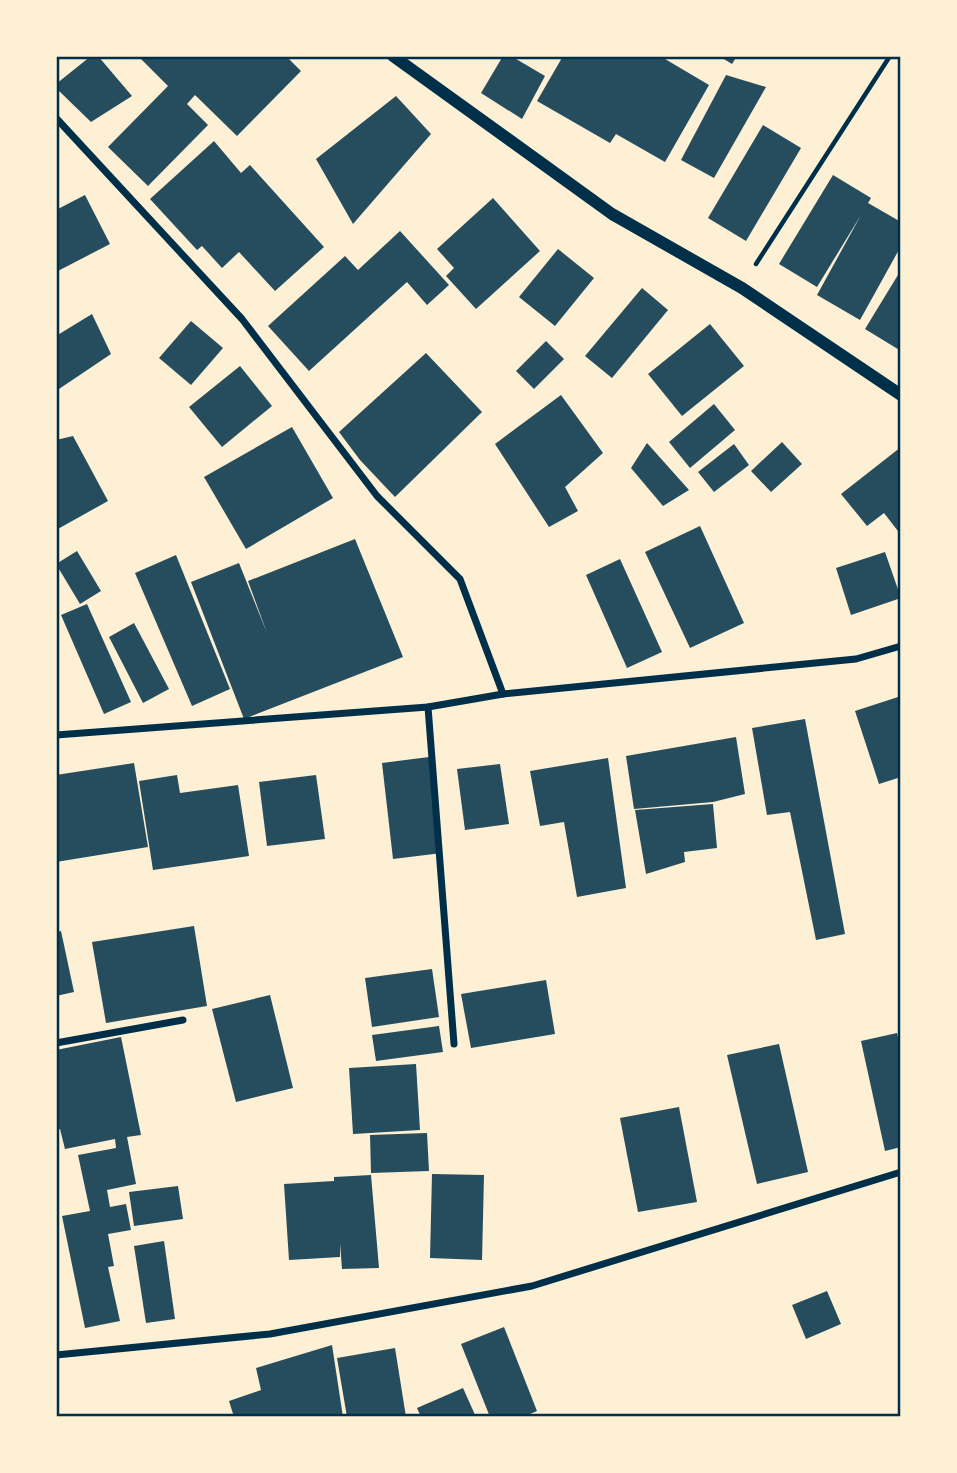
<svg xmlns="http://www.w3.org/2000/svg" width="957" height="1473" font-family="'Varela Round',sans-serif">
	<rect width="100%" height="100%" fill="#fdf0d5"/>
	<g fill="#264d5e">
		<path d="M91 56H98L132 96 91 122 56 88V84Z"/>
		<path d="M138 56H286L301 71 237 136 195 95 187 104 208 125 148 186 108 147 168 86Z"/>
		<path d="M503 56H511L545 76 522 119 481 93Z"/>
		<path d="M563 56H660L709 85 665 162 616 134 610 143 537 101Z"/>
		<path d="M719 56H737L732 64Z"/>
		<path d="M726 75 766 87 714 178 681 160Z"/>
		<path d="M396 96 431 134 353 224 316 159Z"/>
		<path d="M763 125 801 148 746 241 708 218Z"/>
		<path d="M214 141 241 173 250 165 324 247 275 291 239 252 222 268 202 246 197 250 150 199Z"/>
		<path d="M833 175 871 198 868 203 901 222V246L860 320 817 295 861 215 817 287 779 264Z"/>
		<path d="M85 195 110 244 56 272V210Z"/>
		<path d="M493 198 540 251 476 309 446 276 454 268 437 249Z"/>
		<path d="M400 231 449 285 427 305 407 282 309 371 268 326 345 256 358 270Z"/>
		<path d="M558 249 594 278 555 326 519 297Z"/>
		<path d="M901 270V351L865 329Z"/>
		<path d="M642 288 668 310 612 378 585 356Z"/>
		<path d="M92 314 111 354 56 391V336Z"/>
		<path d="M191 321 223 348 191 385 159 358Z"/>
		<path d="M710 324 744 366 682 416 648 374Z"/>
		<path d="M546 341 564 359 534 389 516 371Z"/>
		<path d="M426 353 482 412 395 497 360 460 339 432Z"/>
		<path d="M240 366 272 406 222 447 189 407Z"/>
		<path d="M561 395 603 453 565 487 578 511 549 527 495 444Z"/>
		<path d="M714 404 735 430 690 468 669 442Z"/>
		<path d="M292 427 333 498 246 549 204 477Z"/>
		<path d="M73 436 108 501 56 530V440Z"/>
		<path d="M782 442 802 464 771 492 751 471Z"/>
		<path d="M647 443 689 490 663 506 631 468Z"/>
		<path d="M734 444 749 465 714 492 698 472Z"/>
		<path d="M901 447V535L884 513 867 526 841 494Z"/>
		<path d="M700 526 744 623 690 648 645 552Z"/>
		<path d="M355 539 403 657 244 719 191 582 239 563 267 633 248 581Z"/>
		<path d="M77 551 101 591 80 604 56 564Z"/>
		<path d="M885 552 901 598 851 615 836 568Z"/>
		<path d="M176 555 230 689 192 706 135 573Z"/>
		<path d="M620 559 662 652 627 668 586 575Z"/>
		<path d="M87 604 131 702 104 714 61 615Z"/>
		<path d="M134 623 169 689 143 703 109 637Z"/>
		<path d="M901 696V777L879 784 855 711Z"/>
		<path d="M805 719 845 934 816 940 790 812 767 815 752 728Z"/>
		<path d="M736 737 745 794 713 802 634 809 626 756Z"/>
		<path d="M429 757 442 853 393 859 382 763Z"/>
		<path d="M608 758 626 888 577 897 564 822 540 826 530 771Z"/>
		<path d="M134 763 148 847 56 862V775Z"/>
		<path d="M500 764 509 824 465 830 457 769Z"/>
		<path d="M177 775 180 793 238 785 249 856 153 870 139 781Z"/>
		<path d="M316 775 325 839 267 846 259 782Z"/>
		<path d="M713 804 717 848 684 852 685 862 646 874 635 810Z"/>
		<path d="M194 926 207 1006 106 1023 92 942Z"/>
		<path d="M61 931 74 992 56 996V932Z"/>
		<path d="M432 969 439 1017 372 1027 365 978Z"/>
		<path d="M546 980 555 1034 471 1048 461 994Z"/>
		<path d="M270 995 293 1088 236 1102 212 1009Z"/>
		<path d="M439 1026 443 1052 376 1061 372 1035Z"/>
		<path d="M897 1033 901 1050V1147L885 1151 861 1041Z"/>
		<path d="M121 1037 141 1135 127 1137 136 1184 107 1190 110 1207 126 1204 131 1230 108 1234 114 1266 108 1267 120 1321 85 1328 62 1216 90 1211 78 1155 116 1148 115 1139 65 1149 60 1129 56 1130V1050Z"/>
		<path d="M779 1044 808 1172 757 1184 727 1055Z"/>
		<path d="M416 1064 420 1130 353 1134 349 1068Z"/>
		<path d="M679 1107 697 1202 638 1212 620 1118Z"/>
		<path d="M427 1133 429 1171 371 1173 370 1135Z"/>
		<path d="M432 1174 484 1175 482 1260 430 1258Z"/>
		<path d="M371 1175 379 1268 342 1269 340 1243V1257L289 1260 284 1184 334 1181V1177Z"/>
		<path d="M178 1186 183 1219 134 1226 129 1192Z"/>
		<path d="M164 1241 175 1319 146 1323 134 1246Z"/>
		<path d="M827 1291 841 1324 806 1339 792 1305Z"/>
		<path d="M504 1327 537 1411 523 1417H490L461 1344Z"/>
		<path d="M332 1345 343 1417H234L229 1401 261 1390 256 1368Z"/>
		<path d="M395 1348 406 1417H347L337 1358Z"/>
		<path d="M463 1388 476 1417H421L417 1408Z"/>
	</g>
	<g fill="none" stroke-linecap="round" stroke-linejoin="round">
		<path stroke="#003049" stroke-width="4.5" d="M756 264 890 56"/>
		<g stroke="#003049" stroke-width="7">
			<path d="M56 118 242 319 377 496 460 579 503 694"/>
			<path d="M428 707 454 1044"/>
			<path d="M56 735 428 707 503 694 856 659 901 646"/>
			<path d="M56 1043 183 1020"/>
			<path d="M56 1355 270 1334 532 1286 901 1172"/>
		</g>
		<path stroke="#003049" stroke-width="12" d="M393 56 612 214 742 288 901 395"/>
	</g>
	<rect width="957" height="1473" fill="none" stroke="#fdf0d5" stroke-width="116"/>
	<rect x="58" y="58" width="841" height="1357" fill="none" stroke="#003049" stroke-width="2.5"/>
</svg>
